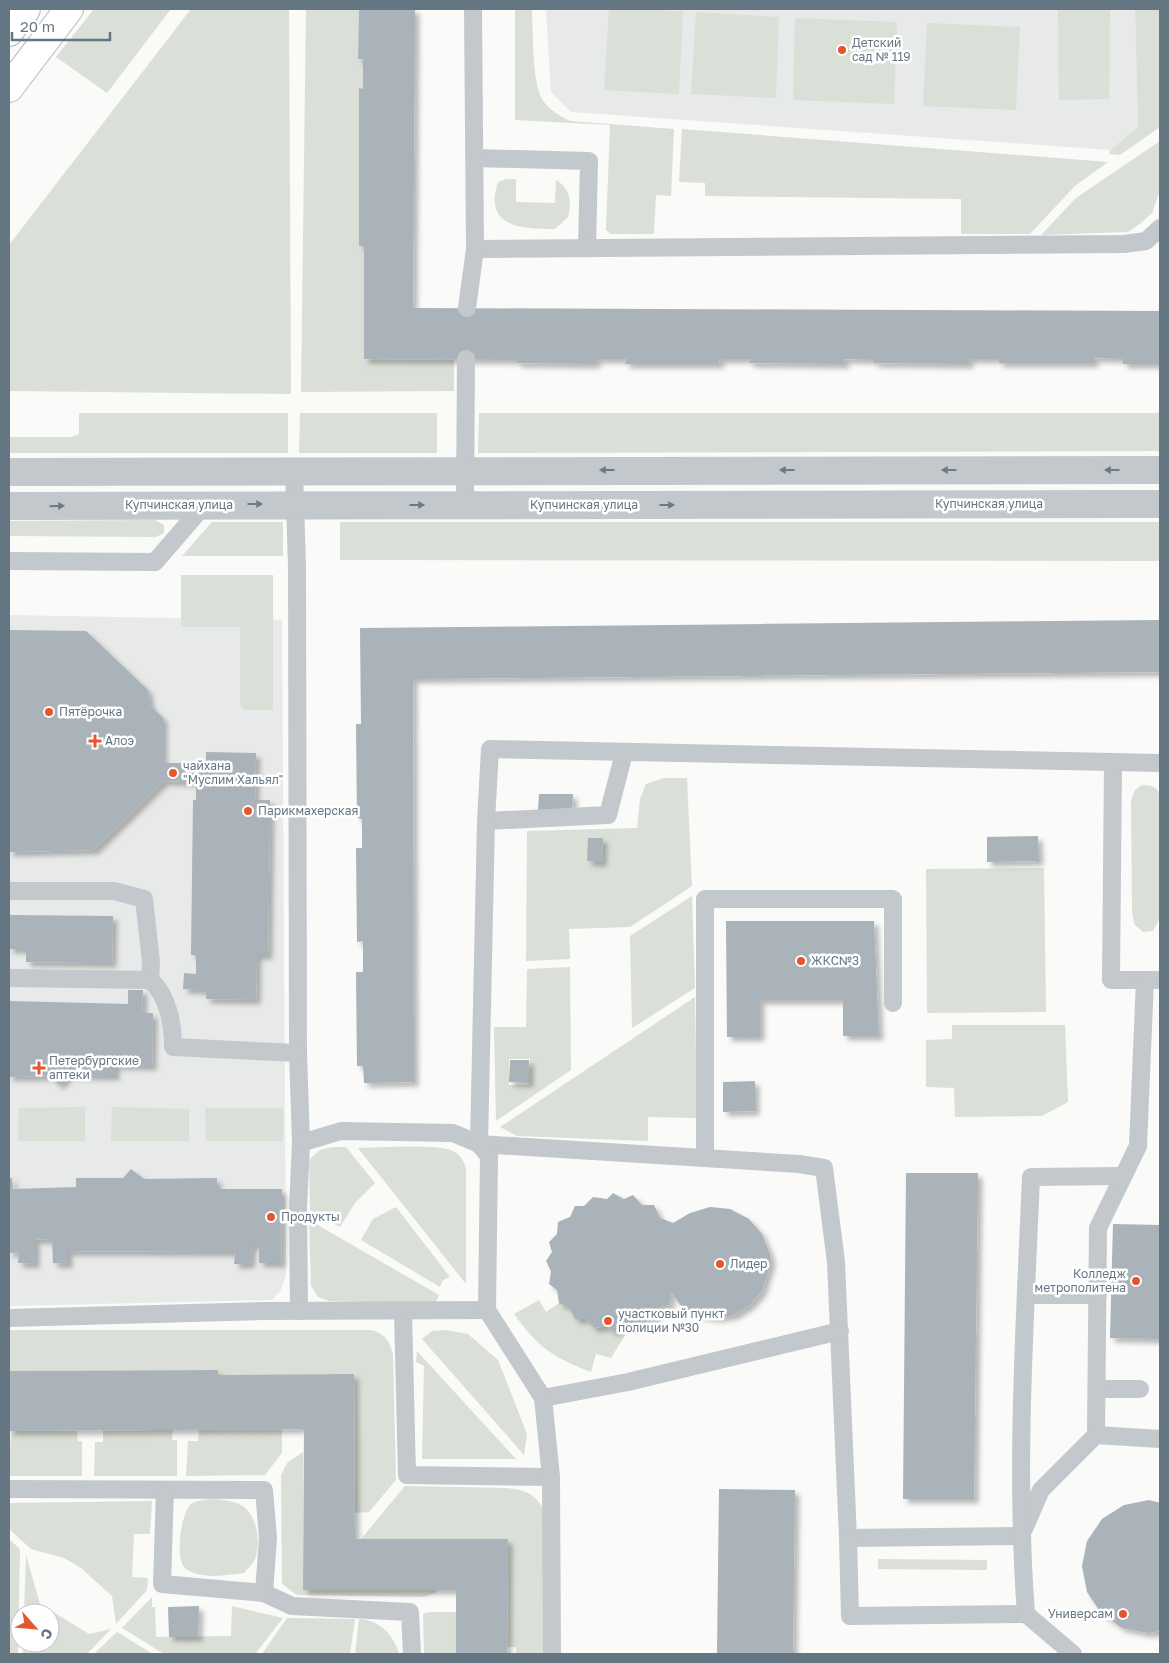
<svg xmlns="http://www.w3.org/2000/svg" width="1169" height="1663" font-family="'Golos Text',sans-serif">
	<defs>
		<filter id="shadow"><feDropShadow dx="4.5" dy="4.5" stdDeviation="2.5" flood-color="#0004"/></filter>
	</defs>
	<rect width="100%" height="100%" fill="#fafaf8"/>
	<g fill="#e8e9e9">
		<path d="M546 9H1135L1138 127 1110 150 571 112 551 92Z"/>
		<path d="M9 615 282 620 286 1275 281 1290 272 1300 9 1306Z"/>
	</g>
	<g fill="#dadfd7" fill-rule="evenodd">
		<path d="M94 9H171L107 93 56 57Z"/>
		<path d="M191 9H289L291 394 9 391V245Z"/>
		<path d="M306 9H359L358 59H363V89H359V246H364V359H454V391L301 392Z"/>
		<path d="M515 9H532C533 31 532 81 542 99 549 110 560 116 570 121L674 129 671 196 656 195 654 234H611L606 230 610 125 515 120Z"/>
		<path d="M609 9 683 11 679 94 604 90Z"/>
		<path d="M1058 9H1110L1109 99 1059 100Z"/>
		<path d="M1135 9H1160V127L1120 155 1109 154 1110 150 1138 127Z"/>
		<path d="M696 12 779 17 776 98 691 94Z"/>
		<path d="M795 18 897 22 894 104 793 100Z"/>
		<path d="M927 23 1020 27 1016 110 923 106Z"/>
		<path d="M682 129 1108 162 1075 186 1030 234H961V199L705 196V183L679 182Z"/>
		<path d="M1160 141V190L1152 213 1141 223 1128 232 1041 235 1076 198Z"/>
		<path d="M506 179H516V202L555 203 556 180C570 188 572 201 568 217L555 229C522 229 483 228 498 182Z"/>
		<path d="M79 413H288V453H9V437H71L79 434Z"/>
		<path d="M300 413H437V453H299Z"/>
		<path d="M479 413H1160V451L478 453Z"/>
		<path d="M155 520 164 525V533L156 537 9 536V521Z"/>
		<path d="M212 522H283V556H182Z"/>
		<path d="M340 522H1160V561L340 560Z"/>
		<path d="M181 575H273V710H244L240 705V627H181Z"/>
		<path d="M664 778H687L692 886 630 927 569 929 570 959 526 961 527 831 637 828 640 799 646 784Z"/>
		<path d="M1142 785C1152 786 1158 786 1160 797L1159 920 1153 931 1143 932 1134 924 1132 911 1131 800 1135 790Z"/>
		<path d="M1044 868 1046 1012 927 1013 926 869Z"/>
		<path d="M692 896 695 988 632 1028 630 936Z"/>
		<path d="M570 967 571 1070 496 1121 494 1027H526L527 969ZM509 1059H530L529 1085H509Z"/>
		<path d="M695 997 697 1118 648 1117V1141L517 1136 500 1127Z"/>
		<path d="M952 1025H1065L1068 1102 1042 1116 955 1117 954 1088 926 1087V1040L952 1039Z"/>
		<path d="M85 1107V1141H18L19 1108Z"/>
		<path d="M112 1107 189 1109V1141H111Z"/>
		<path d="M205 1108H283V1141H206Z"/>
		<path d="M333 1147H346L375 1183 355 1203 340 1227 310 1210 309 1160 320 1150Z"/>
		<path d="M358 1148C378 1148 441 1143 455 1152 461 1156 464 1162 466 1168V1284Z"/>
		<path d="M396 1207 450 1277 443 1280 440 1287 361 1240 373 1219Z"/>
		<path d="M309 1220 439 1295 435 1304 329 1301 318 1297 311 1286Z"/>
		<path d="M539 1300 546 1312 559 1303 569 1307 575 1319H586L594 1328 607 1326 614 1332 624 1325 630 1327 611 1358 596 1354 591 1372C552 1357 538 1347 514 1314Z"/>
		<path d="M9 1330H371C385 1334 389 1340 393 1354L396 1480 369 1512 355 1513 354 1374 218 1375V1370L9 1371Z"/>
		<path d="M446 1330 468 1334 498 1360 527 1434 524 1455 422 1339 432 1331Z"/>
		<path d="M417 1351 516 1459H422L424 1366 416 1362Z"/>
		<path d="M173 1429 172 1440H177V1476H94L95 1442H103V1430Z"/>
		<path d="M199 1429H282V1453L265 1475 186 1476 188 1441H198Z"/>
		<path d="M11 1430 77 1431 78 1441H82V1476H9Z"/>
		<path d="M303 1452V1590H437L436 1593 423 1597 297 1595 282 1584 281 1475 287 1463Z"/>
		<path d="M405 1486 506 1488C523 1489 534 1493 543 1508V1654H516V1647H507L508 1539H361Z"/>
		<path d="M213 1499C225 1500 241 1501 249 1512 258 1523 261 1548 254 1561 251 1565 247 1570 244 1573 226 1575 202 1580 186 1569 174 1561 181 1513 191 1504 196 1500 206 1500 213 1499Z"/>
		<path d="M152 1501 150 1534H134L132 1577 148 1578 147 1590 116 1624 112 1596 81 1568 64 1558 31 1549 9 1529V1503Z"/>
		<path d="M9 1539 20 1549 18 1654H9Z"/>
		<path d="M26 1555 40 1604 89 1634 111 1629 87 1654H23V1643H50V1613H24Z"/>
		<path d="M878 1559 987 1560V1570L878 1569Z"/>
		<path d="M152 1597V1607H155L156 1637 231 1636 232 1606 283 1618 255 1654H164L122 1628Z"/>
		<path d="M429 1612H456V1654H424L423 1614Z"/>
		<path d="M287 1618 355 1619 350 1654H262Z"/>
		<path d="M359 1619C380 1620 394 1636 399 1654H355Z"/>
		<path d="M117 1632 153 1654H94Z"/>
	</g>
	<g fill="#aab3b9" filter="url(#shadow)">
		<path d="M359 9H415L413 308 1160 311V364H1123V359L1094 358V363H999V359H969V364L874 363V360L844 359 845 364 749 363 750 359H720L719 364H625L626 359H596V364L517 363V360L364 359V246H359V88L363 89V59H358Z"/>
		<path d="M1160 620V672L413 679 414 1082 364 1083 363 1066H357L356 972H363V941L357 942 356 848H362V819L357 818 356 724H361L360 628Z"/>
		<path d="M9 630 86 631 148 690 150 705 163 718V763H206V752L256 753 255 800H270L268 955H257L256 1000 206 999V990L183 989 184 973 196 974V955H191L193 800H196V782L164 781 94 850 9 852Z"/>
		<path d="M539 794H573L572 810H538Z"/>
		<path d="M1038 836 1039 861 987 862V837Z"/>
		<path d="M588 838H603L602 862 587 861Z"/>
		<path d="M9 915 113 916 112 963 26 962V949H9Z"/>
		<path d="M726 921H874L879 1036H843V1000H760V1037H727Z"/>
		<path d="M128 990H143L142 1013H153L152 1066 115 1065V1076L69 1075 59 1085 50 1076 9 1077V1001L128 1004Z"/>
		<path d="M510 1060H529V1083L509 1082Z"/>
		<path d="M755 1081V1111L723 1112V1082Z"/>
		<path d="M131 1169 144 1179 217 1178V1189H282L281 1263H259V1244L252 1245 250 1264H234L235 1252 68 1251V1264L53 1263 52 1240 35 1239V1264L18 1263 19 1252 9 1253V1178H12L13 1189 76 1187V1178H123Z"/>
		<path d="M906 1173H978L974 1499H903Z"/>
		<path d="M613 1193 624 1199 633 1195 642 1205H654L660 1218 673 1223 690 1213 710 1207 730 1209 749 1219 762 1234 770 1254 771 1263 762 1291 750 1305 734 1315 716 1318 698 1315 682 1307 671 1292 670 1305 660 1307 655 1319H644L635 1328 624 1325 614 1332 607 1326 594 1328 586 1319H575L569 1307 559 1303 557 1290 549 1284 551 1271 546 1261 552 1252 549 1242 557 1234 558 1222 570 1217 575 1206H584L593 1197 607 1199Z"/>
		<path d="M1113 1224 1160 1225V1339L1110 1338Z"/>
		<path d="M218 1370V1375L354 1374 355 1539H508L507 1654H456V1590H303L304 1429 9 1431V1371Z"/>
		<path d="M719 1489 795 1490 793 1654H717Z"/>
		<path d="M1149 1500 1160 1503V1631L1148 1633 1122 1628 1101 1613 1087 1592 1082 1566 1087 1541 1102 1519 1124 1505Z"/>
		<path d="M199 1606 198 1637H169L168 1607Z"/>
	</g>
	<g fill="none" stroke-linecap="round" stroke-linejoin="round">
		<g stroke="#b3babf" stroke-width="30">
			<g id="secondary">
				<path d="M9 32 26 9"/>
				<path d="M9 88 69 9"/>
			</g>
		</g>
		<g stroke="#c3c8cc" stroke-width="18">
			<path d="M475 158 589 161 587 248"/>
			<path d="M475 249 1124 244 1146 241 1160 228"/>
			<path d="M467 308 475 249 473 9"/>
			<path d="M294 470 297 567 298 1053 301 1143 298 1208 299 1311"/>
			<path d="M465 505 466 359"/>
			<path d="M9 561 155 562 205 504"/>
			<path d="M1113 763 1111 980H1160"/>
			<path d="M486 821 608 815 624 753"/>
			<path d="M9 891H114L144 899 151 962 150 980"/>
			<path d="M9 978 150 980C168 995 173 1024 173 1047L298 1053"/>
			<path d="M301 1143 341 1131 453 1133 479 1144 799 1164 824 1168 836 1262 848 1538 1021 1536"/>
			<path d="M705 1157V899H893V1003"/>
			<path d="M1026 1295H1098"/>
			<path d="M403 1311 407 1475 551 1477"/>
			<path d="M9 1318 263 1311 487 1310"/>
			<path d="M1097 1389H1140"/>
			<path d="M543 1398 628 1382 840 1331"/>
			<path d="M1096 1435 1098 1228 1138 1146 1145 980"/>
			<path d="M9 1489 264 1490 268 1538 264 1593 292 1606 410 1612 412 1654"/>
			<path d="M165 1490 162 1584 264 1593"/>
			<path d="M1024 1529 1041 1490 1096 1435 1160 1439"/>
			<path d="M848 1538 850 1616 1026 1614"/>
			<path d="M552 1654 551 1477 543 1398 487 1310 489 1156 479 1144 486 821 490 749 1160 763"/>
			<path d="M1073 1654 1026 1614C1015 1469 1025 1322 1031 1177L1121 1176"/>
		</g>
		<g stroke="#c3c8cc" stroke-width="28">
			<path d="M9 472 1160 470"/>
			<path d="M9 506 1160 504"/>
		</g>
		<use href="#secondary" stroke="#fff" stroke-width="28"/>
	</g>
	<defs><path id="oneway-solid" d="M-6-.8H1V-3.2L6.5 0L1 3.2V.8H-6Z" transform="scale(1.25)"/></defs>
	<g fill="#6a7a87">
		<use href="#oneway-solid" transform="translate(607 470) rotate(180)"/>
		<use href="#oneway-solid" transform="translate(787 470) rotate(180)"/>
		<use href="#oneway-solid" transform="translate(949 470) rotate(180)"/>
		<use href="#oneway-solid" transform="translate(1112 470) rotate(180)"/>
		<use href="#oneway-solid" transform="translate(255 504)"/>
		<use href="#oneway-solid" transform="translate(417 505)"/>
		<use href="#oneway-solid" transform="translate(667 505)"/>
		<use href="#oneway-solid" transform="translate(57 506) rotate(-1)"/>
	</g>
	<g fill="#e4572e" stroke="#fff" stroke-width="2">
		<circle cx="842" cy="50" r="5"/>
		<circle cx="49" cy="712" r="5"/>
		<path d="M92.5 733.5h5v5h5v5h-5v5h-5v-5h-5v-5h5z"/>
		<circle cx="173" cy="773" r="5"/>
		<circle cx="248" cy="811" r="5"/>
		<circle cx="801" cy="961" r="5"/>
		<path d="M36.5 1060.5h5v5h5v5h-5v5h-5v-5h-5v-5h5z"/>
		<circle cx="271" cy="1217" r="5"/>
		<circle cx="720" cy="1264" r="5"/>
		<circle cx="1136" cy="1281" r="5"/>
		<circle cx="608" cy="1321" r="5"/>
		<circle cx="1123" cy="1614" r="5"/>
	</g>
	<g text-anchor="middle" stroke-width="5" stroke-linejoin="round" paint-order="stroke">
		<g font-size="12" fill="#657683" stroke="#fff" text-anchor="start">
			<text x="852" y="47">Детский<tspan x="852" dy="14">сад № 119</tspan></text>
			<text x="59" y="716">Пятёрочка</text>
			<text x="105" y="745">Алоэ</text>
			<text x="183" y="770">чайхана<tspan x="183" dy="14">"Муслим Хальял"</tspan></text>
			<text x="258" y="815">Парикмахерская</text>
			<text x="811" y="965">ЖКС№3</text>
			<text x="49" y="1065">Петербургские<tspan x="49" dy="14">аптеки</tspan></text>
			<text x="281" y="1221">Продукты</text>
			<text x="730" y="1268">Лидер</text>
			<text x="1126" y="1278" text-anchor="end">Колледж<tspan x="1126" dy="14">метрополитена</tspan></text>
			<text x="618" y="1318">участковый пункт<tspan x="618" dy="14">полиции №30</tspan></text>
			<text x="1113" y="1618" text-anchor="end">Универсам</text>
		</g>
		<g font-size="12" fill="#657683" stroke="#fff">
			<text x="989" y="508">Купчинская улица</text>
			<text x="179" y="509">Купчинская улица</text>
			<text x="584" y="509">Купчинская улица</text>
		</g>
	</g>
	<rect width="1169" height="1663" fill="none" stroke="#657683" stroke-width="20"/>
	<g transform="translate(35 1628) rotate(117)"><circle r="24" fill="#ffffff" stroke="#c1c8cd"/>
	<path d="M0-4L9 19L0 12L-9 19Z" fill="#e4572e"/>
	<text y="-8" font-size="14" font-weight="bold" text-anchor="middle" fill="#657683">С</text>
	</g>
	<path d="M12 32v8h98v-8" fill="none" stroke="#657683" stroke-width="2.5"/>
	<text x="20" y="32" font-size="15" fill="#657683" stroke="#ffffff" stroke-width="4" paint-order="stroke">20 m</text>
</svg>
